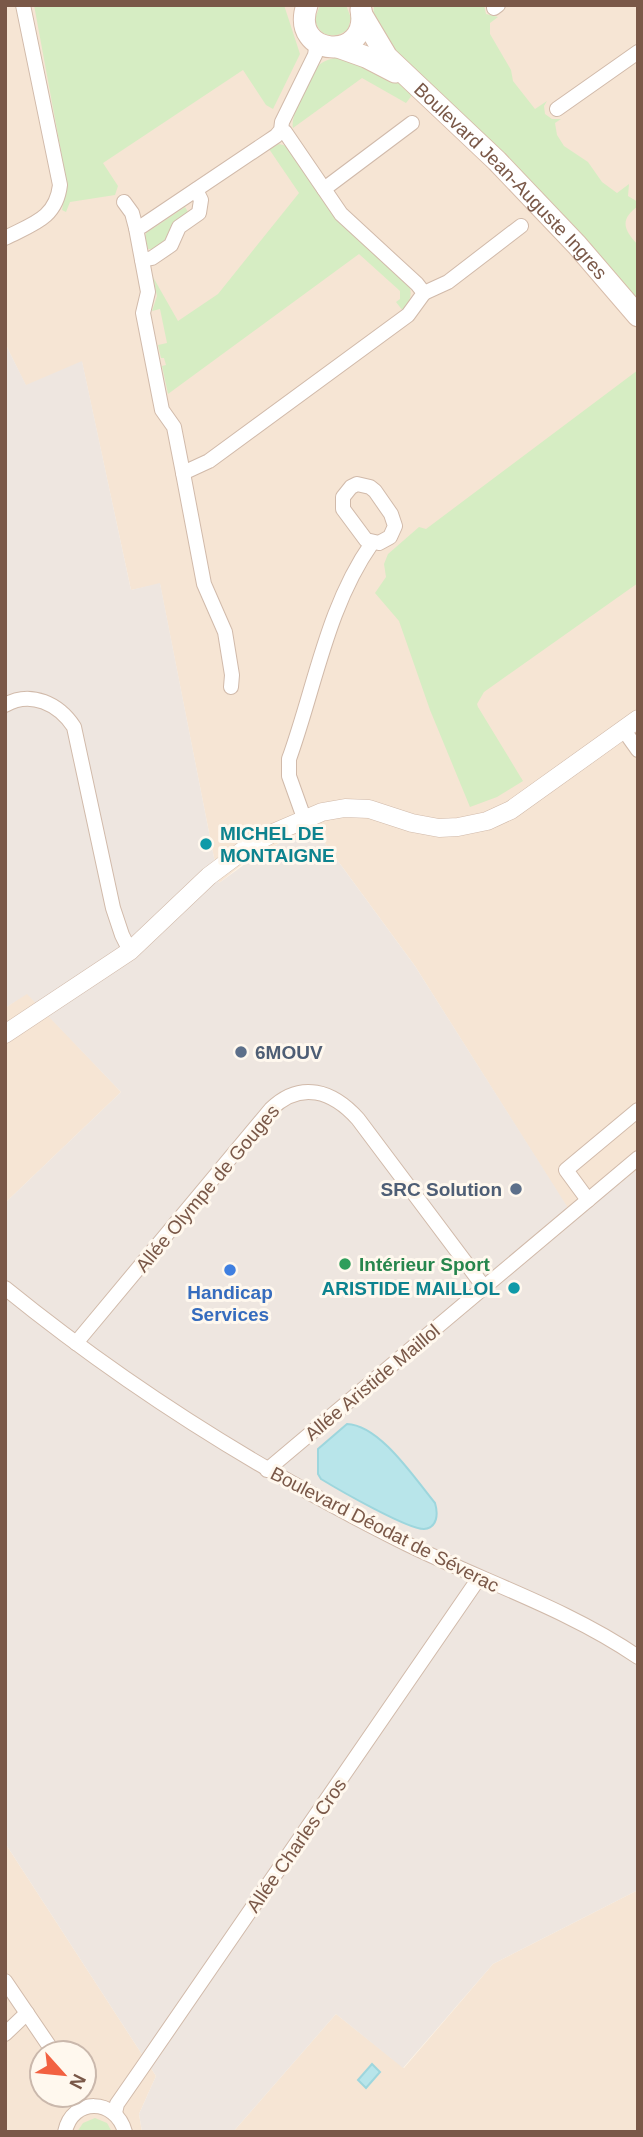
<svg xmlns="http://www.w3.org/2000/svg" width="643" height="2137" font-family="Arial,sans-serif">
	<rect width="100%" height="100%" fill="#fef4e6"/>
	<g fill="#f6e5d4" fill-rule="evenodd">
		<path d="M5 5H638V1169L575 1220 415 966 313 827 284 840 249 859 219 883 160 584 131 590 82 362 26 386 5 343Z"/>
		<path d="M27 993 121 1092 5 1203V1008Z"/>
		<path d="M5 1843 156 2076 139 2114 142 2132H5ZM42 2053H84V2095H42Z"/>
		<path d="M638 1890V2132H233L336 2014 404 2068 493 1964Z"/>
	</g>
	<path fill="#eee6e0" d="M5 343 26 385 82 361 131 590 160 583 219 883 263 851 313 827 415 966 575 1219 638 1169V1890L493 1964 403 2068 336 2014 233 2132H142L139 2114 156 2076 5 1843V1203L121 1092 27 994 5 1008Z"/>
	<g fill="#d6edc3">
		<path d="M34 5H284L300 54 273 109 266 105 243 70 103 163 118 186 115 195 70 202 66 212 62 210 67 184Z"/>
		<path d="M320 5H346L351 18 348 29C334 41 318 36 315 19Z"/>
		<path d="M374 5H484L486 14 498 17 490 23V34L511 70 513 81 535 109 547 101 544 106 545 114 552 119H561L555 123 557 135 564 146 588 162 602 182 617 193 629 184 628 196 638 202V206C619 220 624 230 638 245V303L397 59 373 21Z"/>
		<path d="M340 57 397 80 413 94 406 103 362 78 293 128C290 115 309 74 319 65 325 60 333 58 340 57Z"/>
		<path d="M279 144 287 146 409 285C413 296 409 302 403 311L396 302 400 299V291L359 254 168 394 162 366 166 365 164 358H161L158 345 167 343 160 309 152 311 157 296 153 277 178 321 218 294 299 193 269 149Z"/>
		<path d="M185 207 188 212 173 223 167 239 152 249H148L145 237 146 233Z"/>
		<path d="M638 370V583L484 692 477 704 478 707 523 781 497 797 470 807 430 710 399 621 375 593 386 577 384 564 388 554 419 527 426 529Z"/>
		<path d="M95 2118 107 2123 112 2132H77L83 2123Z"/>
	</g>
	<g fill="#b8e5ea" stroke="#9dd6dd" stroke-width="2">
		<path d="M347 1424C380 1425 415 1479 435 1503 438 1513 438 1528 424 1529 407 1529 339 1490 321 1479L318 1474V1449Z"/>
		<path d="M372 2064 380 2072 366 2088 358 2080Z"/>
	</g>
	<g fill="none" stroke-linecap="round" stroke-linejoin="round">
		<g stroke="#d1baaa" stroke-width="16">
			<g id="minor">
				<path d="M494 8 498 5"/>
				<path d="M557 109 638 52"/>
				<path d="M281 130 285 132 341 214 417 284 424 293 408 315 209 461 183 473 174 427 162 410 143 313 148 292 136 228 142 226 276 136 281 130 282 122 315 55 317 43"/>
				<path d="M324 189 412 123"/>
				<path d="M124 202 132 213 136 228"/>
				<path d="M5 238C32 224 56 219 60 185L23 5"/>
				<path d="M142 260 152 258 171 245 179 227 199 213 201 200 196 190"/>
				<path d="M424 293 448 282 521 226"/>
				<path d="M183 473 204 584 225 632 232 675 231 687"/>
				<path d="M357 484 370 487 375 491 391 514 395 526 390 537 379 543 366 540 343 509V497L351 487Z"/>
				<path d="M5 705C31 690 59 704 74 727L113 908 122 935 130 951"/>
				<path d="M623 729 638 750"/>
				<path d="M304 818 289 776V759C315 687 327 607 372 543"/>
				<path d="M588 1200 566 1170 638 1110"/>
				<path d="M5 1288C127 1387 259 1470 399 1540 478 1580 565 1607 638 1657"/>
				<path d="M76 1343 271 1109C301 1080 333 1091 358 1119L484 1287"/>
				<path d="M267 1470 638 1158"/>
				<path d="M5 1981 54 2053"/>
				<path d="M5 2034 27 2013"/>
				<path d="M115 2113 117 2104 142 2068 479 1578"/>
				<path d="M65 2132C72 2097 116 2098 125 2132"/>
			</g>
		</g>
		<g stroke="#d1baaa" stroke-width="19">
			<path id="tertiary" d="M5 1034 130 951 209 876 249 846 273 833 322 812 345 808 369 809 412 823 439 828 458 827 487 821 511 810 638 719"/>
		</g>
		<g stroke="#d7bcaa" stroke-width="23">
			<g id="secondary">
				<path d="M307 5C289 58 371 62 361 10"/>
				<path id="s1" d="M362 15 387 57 497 161 577 245 638 316"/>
				<path d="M338 47 366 57 395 72"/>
			</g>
		</g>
		<use href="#minor" stroke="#fff" stroke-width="14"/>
		<use href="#tertiary" stroke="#fff" stroke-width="18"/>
		<use href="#secondary" stroke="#fff" stroke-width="21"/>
	</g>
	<g fill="#0f9aa8" stroke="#fff8ee" stroke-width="2.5">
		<circle cx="206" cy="844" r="7"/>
		<circle cx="514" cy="1288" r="7"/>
	</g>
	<g fill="#5c6f8a" stroke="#fff8ee" stroke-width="2.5">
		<circle cx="241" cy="1052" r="7"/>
		<circle cx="516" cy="1189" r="7"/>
	</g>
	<circle fill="#2e9e5b" stroke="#fff8ee" stroke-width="2.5" cx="345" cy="1264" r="7"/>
	<circle fill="#3f7fe0" stroke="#fff8ee" stroke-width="2.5" cx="230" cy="1270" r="7"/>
	<g text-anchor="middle" stroke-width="6" stroke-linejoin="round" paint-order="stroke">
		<g font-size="19" fill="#7a5848" stroke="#fff8ee">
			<text dy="7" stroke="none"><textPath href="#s1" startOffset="224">Boulevard Jean-Auguste Ingres</textPath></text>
			<text transform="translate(207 1188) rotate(-50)" y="7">Allée Olympe de Gouges</text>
			<text transform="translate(372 1382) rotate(-40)" y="7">Allée Aristide Maillol</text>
			<text transform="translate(385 1529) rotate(27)" y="7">Boulevard Déodat de Séverac</text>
			<text transform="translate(296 1845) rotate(-55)" y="7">Allée Charles Cros</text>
		</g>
		<g font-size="19" font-weight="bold" fill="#0d838f" stroke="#fff8ee" text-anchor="start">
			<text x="220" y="840">MICHEL DE<tspan x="220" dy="22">MONTAIGNE</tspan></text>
			<text x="500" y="1295" text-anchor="end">ARISTIDE MAILLOL</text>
		</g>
		<g font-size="19" font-weight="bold" fill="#4e5e75" stroke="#fff8ee" text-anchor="start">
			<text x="255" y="1059">6MOUV</text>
			<text x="502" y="1196" text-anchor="end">SRC Solution</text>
		</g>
		<g font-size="19" font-weight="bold" fill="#27864d" stroke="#fff8ee" text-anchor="start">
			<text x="359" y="1271">Intérieur Sport</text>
		</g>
		<g font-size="19" font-weight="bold" fill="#366cbe" stroke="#fff8ee">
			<text x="230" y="1299">Handicap<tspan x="230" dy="22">Services</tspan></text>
		</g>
	</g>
	<rect width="643" height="2137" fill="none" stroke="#7a5848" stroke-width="14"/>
	<g transform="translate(63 2074) rotate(117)"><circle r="33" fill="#fff8ee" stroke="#cab8ac" stroke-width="2"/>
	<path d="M0-5L12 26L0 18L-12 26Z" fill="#f26141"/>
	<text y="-10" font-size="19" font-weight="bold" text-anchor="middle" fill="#7a5848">N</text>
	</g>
</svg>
